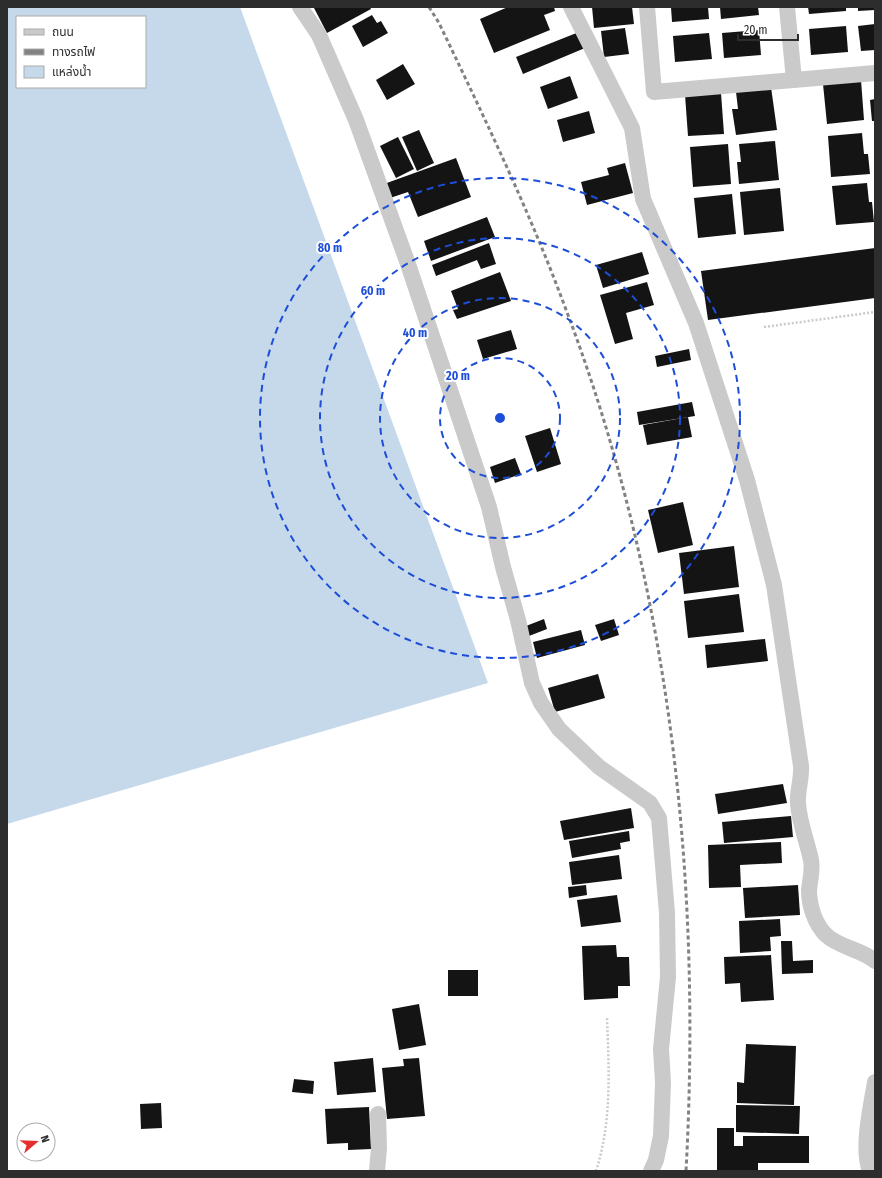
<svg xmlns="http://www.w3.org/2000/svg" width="882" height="1178" font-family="'Fira Sans Condensed','Noto Sans Thai',sans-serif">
	<rect width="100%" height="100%" fill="#fff"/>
	<path fill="#c6d9eb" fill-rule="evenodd" d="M7 7H240L488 683 7 824ZM17 17H145V87H17Z"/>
	<g fill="#141414">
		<path d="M316 7H370L371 9 327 33 314 8Z"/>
		<path d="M508 7H554L555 11 544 15 550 30 494 53 480 19Z"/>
		<path d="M592 7H632L634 24 594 28Z"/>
		<path d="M671 7H708L709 19 672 22Z"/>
		<path d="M720 7H758L759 15 721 19Z"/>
		<path d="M808 7H846V11L809 14Z"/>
		<path d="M858 7H875V10L858 11Z"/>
		<path d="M372 15 377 23 381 21 388 33 363 47 352 26Z"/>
		<path d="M875 24V50L861 51 858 26Z"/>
		<path d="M846 26 848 52 811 55 809 29Z"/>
		<path d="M625 28 629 54 604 57 601 31Z"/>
		<path d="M759 30 761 55 724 58 722 33Z"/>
		<path d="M579 32 585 48 523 74 516 57Z"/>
		<path d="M709 33 712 59 675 62 673 36Z"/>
		<path d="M403 64 415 84 387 100 376 80Z"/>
		<path d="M570 76 578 98 548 109 540 87Z"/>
		<path d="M861 80 864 120 827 124 823 84Z"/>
		<path d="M771 87 777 130 736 135 732 109H738L736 92Z"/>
		<path d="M721 93 724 134 688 136 685 95Z"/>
		<path d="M875 99V121H872L870 100Z"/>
		<path d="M589 111 595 133 563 142 557 120Z"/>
		<path d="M419 130 434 163 417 171 402 137Z"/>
		<path d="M862 133 864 154H868L870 174 831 177 828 136Z"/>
		<path d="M398 137 414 169 396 178 380 146Z"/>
		<path d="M775 141 779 180 739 184 737 162H741L739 144Z"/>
		<path d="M728 144 731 184 693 187 690 147Z"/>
		<path d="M456 158 471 197 418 217 408 192 390 198 384 184Z"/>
		<path d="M625 163 633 193 587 205 581 182 609 175 607 168Z"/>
		<path d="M867 183 869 202H872L874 222 836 225 832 186Z"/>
		<path d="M780 188 784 231 744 235 740 192Z"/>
		<path d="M732 194 736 234 698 238 694 198Z"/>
		<path d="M487 217 495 237 431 261 424 241Z"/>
		<path d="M489 243 496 264 481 269 477 260 436 276 432 265Z"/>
		<path d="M875 248V298L708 320 701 271Z"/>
		<path d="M642 252 649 274 603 288 596 265Z"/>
		<path d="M500 272 511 301 457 319 453 310 458 309 451 291Z"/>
		<path d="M647 282 654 305 626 313 633 339 615 344 600 295Z"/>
		<path d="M511 330 517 349 483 359 477 340Z"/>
		<path d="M689 349 691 360 657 367 655 356Z"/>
		<path d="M692 402 695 416 639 425 637 412Z"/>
		<path d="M688 417 692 437 647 445 643 425Z"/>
		<path d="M550 428 561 464 537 472 525 436Z"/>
		<path d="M515 458 521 474 495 483 490 467Z"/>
		<path d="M683 502 693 545 658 553 648 510Z"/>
		<path d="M734 546 739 587 684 594 679 553Z"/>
		<path d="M739 594 744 632 688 638 684 601Z"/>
		<path d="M544 619 547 629 529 636 526 626Z"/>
		<path d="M614 619 619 635 601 641 595 625Z"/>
		<path d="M581 630 585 645 537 658 533 642Z"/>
		<path d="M765 639 768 661 707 668 705 645Z"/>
		<path d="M598 674 605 698 555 712 548 688Z"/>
		<path d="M783 784 787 803 718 814 715 794Z"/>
		<path d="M631 808 634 828 564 840 560 821Z"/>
		<path d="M791 816 793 837 724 843 722 822Z"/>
		<path d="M629 831 630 841 620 843 621 849 572 858 569 841Z"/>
		<path d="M781 842 782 863 740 865 741 887 709 888 708 845Z"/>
		<path d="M619 855 622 879 572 885 569 862Z"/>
		<path d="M586 885 587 895 569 898 568 887Z"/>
		<path d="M798 885 800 915 745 918 743 888Z"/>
		<path d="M617 895 621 922 581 927 577 900Z"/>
		<path d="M780 919 781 936 770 937 771 951 740 953 739 921Z"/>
		<path d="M781 941H792L793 961 813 960V973L782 974Z"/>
		<path d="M616 945 617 957H629L630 986H618V998L584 1000 582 946Z"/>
		<path d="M771 955 774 1000 741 1002 740 983 725 984 724 957Z"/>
		<rect x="448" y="970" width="30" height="26"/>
		<path d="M419 1004 426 1045 399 1050 392 1009Z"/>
		<path d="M746 1044 796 1046 794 1105 737 1103V1082L744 1083Z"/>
		<path d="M373 1058 376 1092 337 1095 334 1062Z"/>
		<path d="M419 1058 425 1116 387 1119 382 1068 404 1066 403 1059Z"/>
		<path d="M294 1079 314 1081 313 1094 292 1092Z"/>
		<path d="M161 1103 162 1128 141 1129 140 1104Z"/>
		<path d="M736 1105 800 1106 799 1134 736 1132Z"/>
		<path d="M369 1107 371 1149 348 1150V1143L327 1144 325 1109Z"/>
		<path d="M717 1128H734V1146H743V1136H809V1163H758V1171H717Z"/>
	</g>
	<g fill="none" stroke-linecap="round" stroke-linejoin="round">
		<g stroke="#cacaca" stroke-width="2.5" stroke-dasharray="2 2" stroke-linecap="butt">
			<path d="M764 327 875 312"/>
			<path d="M596 1171C612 1122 609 1069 607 1018"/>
		</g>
		<g stroke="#cacaca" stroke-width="16">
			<path d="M300 7 319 35 356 120 408 264 489 507 503 567 518 620 532 683 541 703 559 729 599 767 650 803 659 818 667 913 668 977 661 1049 663 1083 661 1136 656 1160 651 1171"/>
			<path d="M571 7 632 128 643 199 696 323 747 480 774 585 801 766C802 779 797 791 798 803 799 822 807 841 811 860 813 870 810 880 809 890 809 906 815 924 826 935 840 948 861 949 875 961"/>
			<path d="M647 7 654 92 875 73"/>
			<path d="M787 7 794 80"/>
			<path d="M377 1171 379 1148 378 1114"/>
			<path d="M870 1171C861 1148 871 1107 875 1082"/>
		</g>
		<path stroke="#828282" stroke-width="3" stroke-dasharray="4 3" stroke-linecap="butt" d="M429 7 439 23C484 117 529 210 565 307 670 582 702 878 686 1171"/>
	</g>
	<g fill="none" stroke="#1d4ed8" stroke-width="2" stroke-dasharray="7 5">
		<circle cx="500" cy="418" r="60"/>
		<circle cx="500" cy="418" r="120"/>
		<circle cx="500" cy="418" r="180"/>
		<circle cx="500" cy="418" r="240"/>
	</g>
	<circle cx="500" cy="418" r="6" fill="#1d4ed8" stroke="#fff" stroke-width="2"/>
	<g font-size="12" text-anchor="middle" font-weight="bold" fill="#1d4ed8" stroke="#fff" stroke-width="4" stroke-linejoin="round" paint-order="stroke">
		<text x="330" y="252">80 m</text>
		<text x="373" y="295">60 m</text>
		<text x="415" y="337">40 m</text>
		<text x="458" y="380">20 m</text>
	</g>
	<rect width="882" height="1178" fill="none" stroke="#2d2d2d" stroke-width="16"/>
	<rect x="16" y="16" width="130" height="72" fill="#ffffff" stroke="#ababab"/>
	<rect x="24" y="29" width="20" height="6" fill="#cacaca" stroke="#ababab"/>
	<text x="52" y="36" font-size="12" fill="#2d2d2d">ถนน</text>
	<rect x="24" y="49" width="20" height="6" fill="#828282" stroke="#ababab"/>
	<text x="52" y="56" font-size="12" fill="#2d2d2d">ทางรถไฟ</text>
	<rect x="24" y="66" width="20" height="12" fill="#c6d9eb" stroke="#ababab"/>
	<text x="52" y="76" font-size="12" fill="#2d2d2d">แหล่งน้ำ</text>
	<g transform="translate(36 1142) rotate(71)"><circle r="19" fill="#ffffff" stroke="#ababab"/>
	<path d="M0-3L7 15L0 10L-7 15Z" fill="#e52e2e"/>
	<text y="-6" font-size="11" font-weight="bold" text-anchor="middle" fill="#2d2d2d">N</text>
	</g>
	<path d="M738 34v6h60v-6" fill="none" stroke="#2d2d2d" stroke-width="2"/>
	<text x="744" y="34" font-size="12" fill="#2d2d2d" stroke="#ffffff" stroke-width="3" paint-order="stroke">20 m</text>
</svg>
